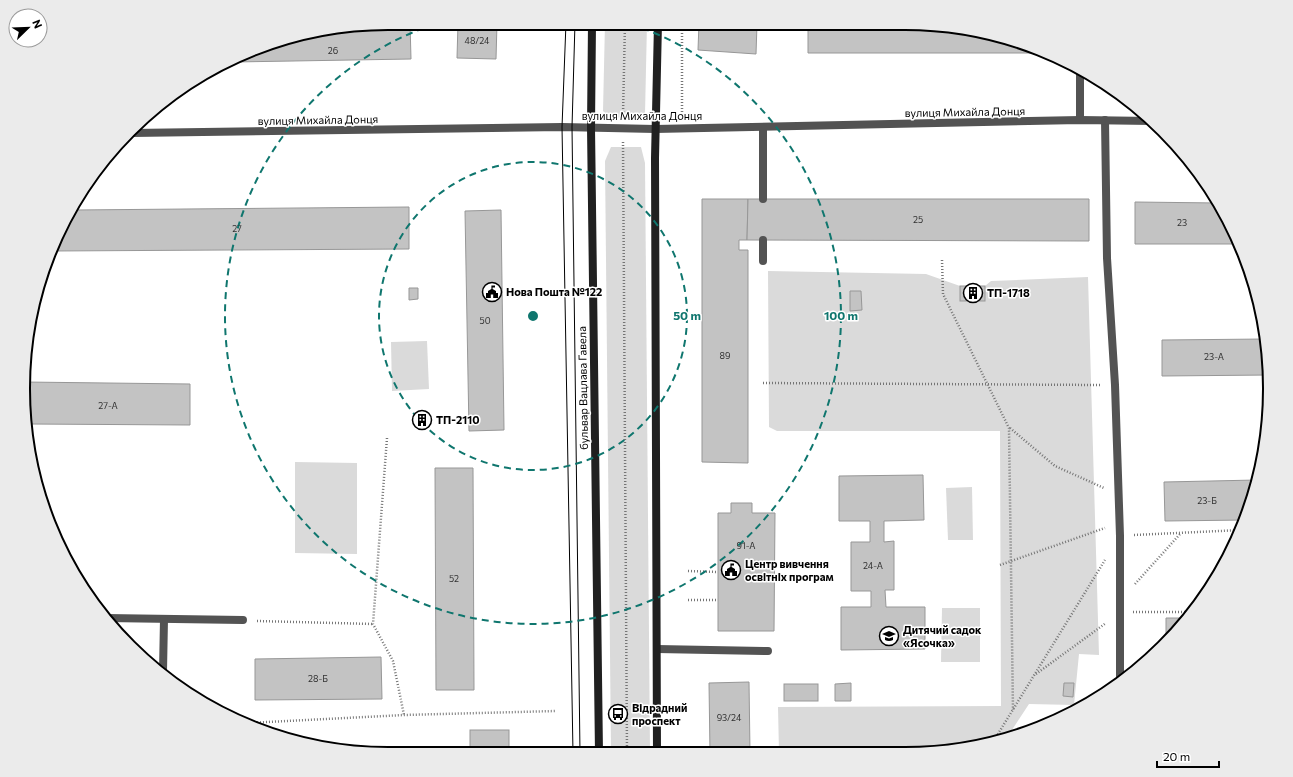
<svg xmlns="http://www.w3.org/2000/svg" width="1293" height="777" font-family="Commissioner,sans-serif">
	<rect width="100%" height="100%" fill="#fff"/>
	<g fill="#dadada">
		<path d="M605 23H647L645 114 639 119 610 117 603 111Z"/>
		<path d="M611 147H641L645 163 650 753H611L605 161Z"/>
		<path d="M768 271 926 274 960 286H985L991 281 1088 277 1099 655 1079 654 1074 705 1029 704 1006 739 999 741 929 753H779L778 707 1001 706 1000 431H777L769 427Z"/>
		<path d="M427 341 429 389 392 391 391 342Z"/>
		<path d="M295 462 357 463V554L295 553Z"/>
		<path d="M972 487 973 540H948L946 488Z"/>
		<path d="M942 608H980V662H941Z"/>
	</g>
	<g fill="#c3c3c3" stroke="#979797">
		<path d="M388 23H410L411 59 234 62 271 42Z"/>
		<path d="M458 23H497L496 59 457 58Z"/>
		<path d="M699 23 757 24 756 54 698 50Z"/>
		<path d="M808 24H929L1022 42 1037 50V53H808Z"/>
		<path d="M702 199H748L747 240H739V250H748V463L702 462Z"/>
		<path d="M748 199H1089V241L747 240Z"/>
		<path d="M1135 202 1218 203 1240 244H1135Z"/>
		<path d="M409 207V249L53 251 75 210Z"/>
		<path d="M501 210 504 430 469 431 465 211Z"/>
		<rect x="960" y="286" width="25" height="15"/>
		<path d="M409 288H418V299L409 300Z"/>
		<path d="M850 291H861L862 310 850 311Z"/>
		<path d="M1265 339 1269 375 1162 376V340Z"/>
		<path d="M24 382 190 384V425L29 424 23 388Z"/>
		<path d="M428 412 429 427 417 428 416 413Z"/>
		<path d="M435 468H473L474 690H436Z"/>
		<path d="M923 475 924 520 884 521V542L894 541V590H885L886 607H925V649L841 650V607H871V591H851V542H870V521H839V476Z"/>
		<path d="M1257 480 1245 520 1165 521 1164 482Z"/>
		<path d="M731 503H752V513H775L774 631H718V513H731Z"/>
		<path d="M1166 618H1185L1166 640Z"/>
		<path d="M381 657 382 699 255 700V659Z"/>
		<path d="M749 682 750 753H710L709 683Z"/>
		<path d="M851 683V701H835V684Z"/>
		<path d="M1064 683H1074L1073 697 1063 696Z"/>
		<rect x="784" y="684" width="34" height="17"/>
		<rect x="470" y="730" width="39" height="23"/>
	</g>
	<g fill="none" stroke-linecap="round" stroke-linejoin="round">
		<g stroke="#757575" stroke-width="2.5" stroke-dasharray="1 2" stroke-linecap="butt">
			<path d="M623 115 625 23"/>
			<path d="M682 115V23"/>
			<path d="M623 142 627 753"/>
			<path d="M942 260 943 294 1009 428 1013 710"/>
			<path d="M763 383 1100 385"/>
			<path d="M1010 428 1055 466 1104 488"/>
			<path d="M387 438 373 624 393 661 404 715"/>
			<path d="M1134 535 1241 530"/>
			<path d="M1000 565 1105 528"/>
			<path d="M688 571 718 572"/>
			<path d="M1135 584 1181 533"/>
			<path d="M688 600H718"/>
			<path d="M1133 612H1191"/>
			<path d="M257 621 373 624"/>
			<path d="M1036 674 1106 623"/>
			<path d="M248 723 404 715 556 711"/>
			<path d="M993 742 1105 560"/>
		</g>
		<g stroke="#535353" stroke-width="8">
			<path d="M1080 120V71"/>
			<path d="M1105 120 1107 258 1115 385 1120 536V682"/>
			<path d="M763 127V199"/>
			<path d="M763 240V261"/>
			<path d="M106 618 243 620"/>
			<path d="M657 649 768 651"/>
			<path d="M163 671 164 619"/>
		</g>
		<path stroke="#535353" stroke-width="8" d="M132 133 562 127 655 129 1080 120 1152 121"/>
		<g stroke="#202020" stroke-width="8">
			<path d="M592 23 591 127 599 753"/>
			<path d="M657 753 655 158 658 23"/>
		</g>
		<g stroke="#000" stroke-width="1">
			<path d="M566 23 562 127 573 753"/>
			<path d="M575 23 572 127 580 753"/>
		</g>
	</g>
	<g fill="none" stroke="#0f766e" stroke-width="2" stroke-dasharray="7 5">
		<circle cx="533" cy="316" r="154"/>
		<path d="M631 24A308 308 0 1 1 438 23"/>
	</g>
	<defs>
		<g id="civic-ring" transform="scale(1)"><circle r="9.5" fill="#fff" stroke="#000" stroke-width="1.5"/><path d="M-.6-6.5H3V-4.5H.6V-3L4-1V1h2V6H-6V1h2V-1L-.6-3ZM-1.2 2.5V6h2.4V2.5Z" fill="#000"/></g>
		<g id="building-ring" transform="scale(1)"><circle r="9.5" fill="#fff" stroke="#000" stroke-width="1.5"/><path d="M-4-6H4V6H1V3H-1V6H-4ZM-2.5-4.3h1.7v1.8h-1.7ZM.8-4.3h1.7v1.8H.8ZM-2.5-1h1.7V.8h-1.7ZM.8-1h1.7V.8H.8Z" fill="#000"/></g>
		<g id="school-ring" transform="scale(1)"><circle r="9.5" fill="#fff" stroke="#000" stroke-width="1.5"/><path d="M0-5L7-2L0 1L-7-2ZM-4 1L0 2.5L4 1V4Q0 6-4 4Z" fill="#000"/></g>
		<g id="bus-ring" transform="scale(1)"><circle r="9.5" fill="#fff" stroke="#000" stroke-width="1.5"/><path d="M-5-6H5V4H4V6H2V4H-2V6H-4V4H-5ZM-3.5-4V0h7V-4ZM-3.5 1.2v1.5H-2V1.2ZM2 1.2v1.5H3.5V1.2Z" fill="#000"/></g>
	</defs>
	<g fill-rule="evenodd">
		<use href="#civic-ring" x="492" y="292"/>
		<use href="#building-ring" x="973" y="293"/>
		<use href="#building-ring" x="422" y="420"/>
		<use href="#civic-ring" x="731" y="570"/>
		<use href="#school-ring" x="889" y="636"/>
		<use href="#bus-ring" x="618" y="714"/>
	</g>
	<g text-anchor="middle" stroke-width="3" stroke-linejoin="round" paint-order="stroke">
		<g font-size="9" fill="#313131">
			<text x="477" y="44">48/24</text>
			<text x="333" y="54">26</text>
			<text x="918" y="223">25</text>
			<text x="1182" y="226">23</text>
			<text x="237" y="232">27</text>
			<text x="485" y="324">50</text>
			<text x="725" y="359">89</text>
			<text x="1214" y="360">23-А</text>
			<text x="108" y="409">27-А</text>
			<text x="1207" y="504">23-Б</text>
			<text x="746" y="549">91-А</text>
			<text x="873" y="569">24-А</text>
			<text x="454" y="582">52</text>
			<text x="318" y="682">28-Б</text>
			<text x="729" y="721">93/24</text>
		</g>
		<g font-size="11" fill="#000" stroke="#fff">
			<text transform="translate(965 112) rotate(-1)" y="4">вулиця Михайла Донця</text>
			<text x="642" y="120">вулиця Михайла Донця</text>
			<text transform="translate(318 120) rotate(-1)" y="4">вулиця Михайла Донця</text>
			<text transform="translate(583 388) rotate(-91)" y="4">бульвар Вацлава Гавела</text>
		</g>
		<g font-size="11" font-weight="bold" fill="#000" stroke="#fff" text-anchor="start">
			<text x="506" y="296">Нова Пошта №122</text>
			<text x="987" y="297">ТП-1718</text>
			<text x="436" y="424">ТП-2110</text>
			<text x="745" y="568">Центр вивчення<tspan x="745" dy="13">освітніх програм</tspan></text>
			<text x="903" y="634">Дитячий садок<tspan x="903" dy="13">«Ясочка»</tspan></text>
			<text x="632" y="712">Відрадний<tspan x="632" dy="13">проспект</tspan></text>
		</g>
	</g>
	<path d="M0 0H1293V777H0ZM388 30H905A358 358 0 0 1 1263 388V389A358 358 0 0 1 905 747H388A358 358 0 0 1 30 389V388A358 358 0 0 1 388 30Z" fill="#ebebeb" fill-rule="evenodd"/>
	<path fill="none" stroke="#000" stroke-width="2" d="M388 30H905A358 358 0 0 1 1263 388V389A358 358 0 0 1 905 747H388A358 358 0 0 1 30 389V388A358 358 0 0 1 388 30Z"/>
	<circle cx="533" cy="316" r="6" fill="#0f766e" stroke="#fff" stroke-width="2"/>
	<g font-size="12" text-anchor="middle" font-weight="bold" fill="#0f766e" stroke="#fff" stroke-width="3" stroke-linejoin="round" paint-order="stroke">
		<text x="687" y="320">50 m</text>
		<text x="841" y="320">100 m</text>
	</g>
	<g transform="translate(28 28) rotate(67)"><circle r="19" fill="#ffffff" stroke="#999999"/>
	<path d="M0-3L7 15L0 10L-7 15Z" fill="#000000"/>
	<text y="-6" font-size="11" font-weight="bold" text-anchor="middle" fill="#000000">N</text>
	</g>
	<path d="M1157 761v6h62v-6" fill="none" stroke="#000000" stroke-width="2"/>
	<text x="1163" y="761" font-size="12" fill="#000000" stroke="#ffffff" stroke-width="3" paint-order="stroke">20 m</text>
</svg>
